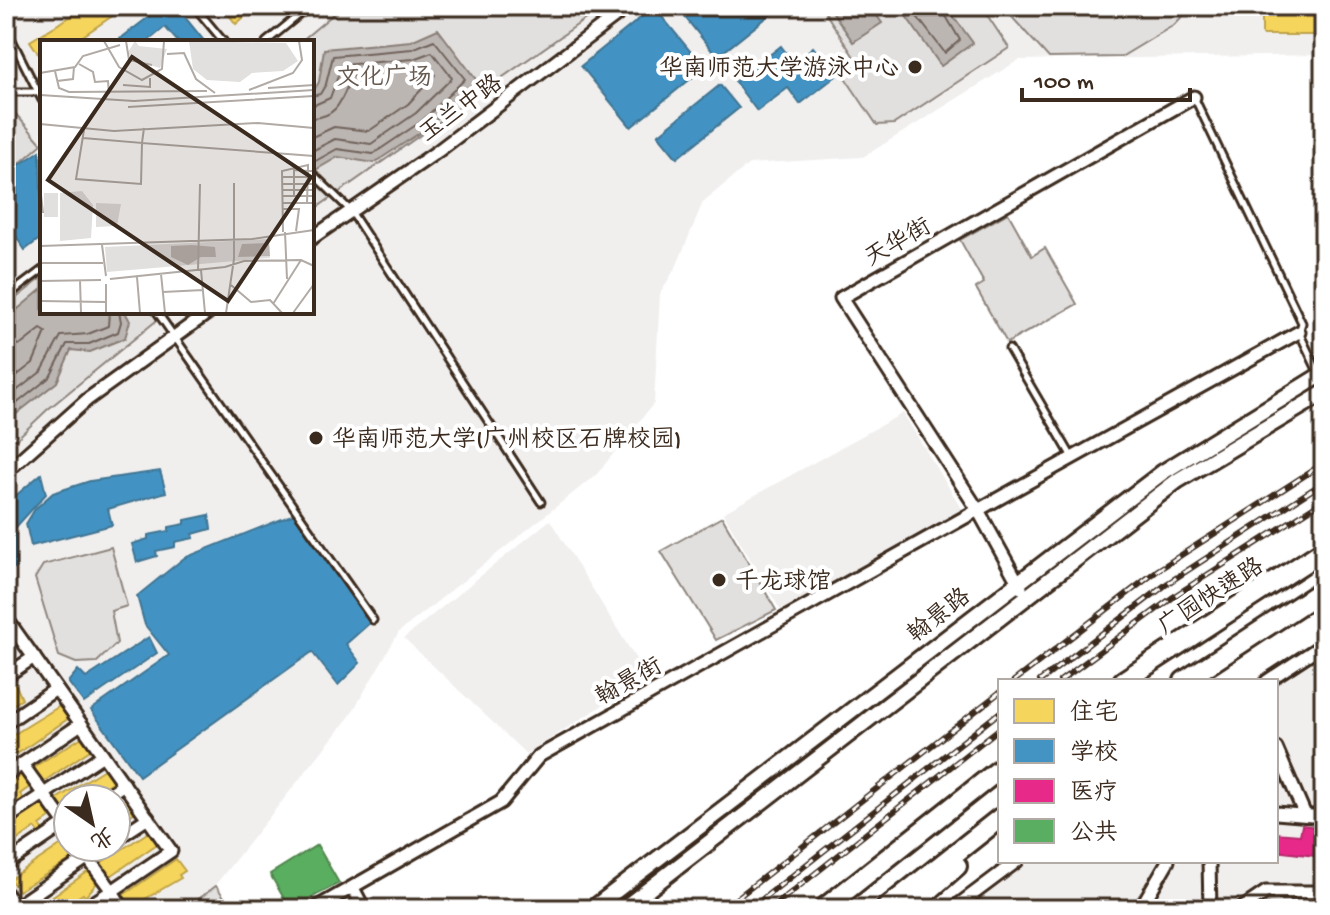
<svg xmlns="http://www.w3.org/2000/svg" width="1330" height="915" font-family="'Gochi Hand','LXGW WenKai TC',sans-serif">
	<rect width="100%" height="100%" fill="#fff"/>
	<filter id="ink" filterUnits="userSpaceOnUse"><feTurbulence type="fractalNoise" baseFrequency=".0125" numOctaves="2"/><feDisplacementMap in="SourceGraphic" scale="16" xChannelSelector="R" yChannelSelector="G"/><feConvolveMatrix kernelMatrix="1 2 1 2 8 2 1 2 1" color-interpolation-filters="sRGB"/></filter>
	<g filter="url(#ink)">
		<g fill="#f1efee" fill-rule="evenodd">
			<path d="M6 6H1324V55L1019 60 863 157 749 164 703 202 677 265 660 294 654 403 597 474 399 632 350 716 196 909H6ZM42 42H312V312H42ZM68 799H116V847H68Z"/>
			<path d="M903 413 964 512 781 611 723 513Z"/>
			<path d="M550 520 647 677 526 754 404 638Z"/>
			<path d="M1324 645V909H953L1018 861H1276V681Z"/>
		</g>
		<g fill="#e2e0de" stroke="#8e857e" stroke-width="2">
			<path d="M343 6H604L312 211V42H300Z"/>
			<path d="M821 6H981L1009 48 894 124 877 125 842 73 856 60Z"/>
			<path d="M1002 6H1192L1174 25 1121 57 1049 58Z"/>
			<path d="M6 103 42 144 19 164 6 150Z"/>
			<path d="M1008 213 1032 256 1045 248 1077 304 1007 343 976 288 984 283 960 240Z"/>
			<path d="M42 278V312H167L47 410 6 449V306Z"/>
			<path d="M722 517 776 610 716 640 661 551Z"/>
			<path d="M111 547 127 606 111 611 117 643 97 662 76 663 59 656 35 578 43 565Z"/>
			<path d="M216 886 233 909H192L189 906Z"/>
			<path d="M1318 898 1324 899V909H1254L1270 901Z"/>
		</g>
		<g fill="#bcb6b3" stroke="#887e77" stroke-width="2">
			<path d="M833 6H870L882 23 853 42 830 8Z"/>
			<path d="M899 6H946L973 43 941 66Z"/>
			<path d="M438 29 477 81 427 128 374 163 338 157 312 172V93L319 82 324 49 411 41Z"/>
			<path d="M42 289V312H125L130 321 125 338 90 352 71 350 57 382 6 422V319Z"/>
		</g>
		<g fill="#f6d55c" stroke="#bea249" stroke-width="2">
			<path d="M88 6H127L74 42H42V59L30 41Z"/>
			<path d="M222 6H257L236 24Z"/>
			<rect x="1262" y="6" width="62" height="29"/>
			<path d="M15 683 22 699 6 709V689Z"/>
			<path d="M63 704 72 716 17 754 8 741 13 735Z"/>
			<path d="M87 734 96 746 40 784 32 771 37 765Z"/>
			<path d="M109 766 117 778 88 799H68V813L62 817 53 804 58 798Z"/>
			<path d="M23 774 31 786 20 794 26 802 21 806 15 797 6 803V782Z"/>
			<path d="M129 798 138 810 116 825V804Z"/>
			<path d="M43 804 51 817 40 825 46 833 40 836 35 828 13 843 18 850 13 854 6 848V828Z"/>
			<path d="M152 830 160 842 105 880 96 868 102 862Z"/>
			<path d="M68 840V847L76 852 70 856 72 859 18 891 10 879Z"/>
			<path d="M176 859 185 871 179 875 181 878 128 909 119 898Z"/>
			<path d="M89 871 97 883 85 897 83 894 60 909H34Z"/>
		</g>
		<g fill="#4393c3" stroke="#417492" stroke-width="2">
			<path d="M163 6H176L205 42H178L165 27 147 42H116Z"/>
			<path d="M676 6H781L717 57Z"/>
			<path d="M654 7 704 68 631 127 581 66Z"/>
			<path d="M781 46 794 63 813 47 836 76 800 104 788 88 757 111 735 82Z"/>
			<path d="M720 85 739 108 677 158 658 135Z"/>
			<path d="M40 151 42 237 25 250 6 221V174Z"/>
			<path d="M160 471 166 492 108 509 112 525 31 546 26 524 35 509 53 493 90 481Z"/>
			<path d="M41 474 46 494 15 528 16 568 6 572V504Z"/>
			<path d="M297 513 373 620 346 644 360 663 338 685 312 652 139 776 91 710 169 655 145 625 137 596 184 558Z"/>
			<path d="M209 515 211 529 193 534 194 538 175 542V547L156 551 157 556 137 562 132 544 148 539V535L169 531V527L185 524V520Z"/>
			<path d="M149 637 157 653 84 703 68 682 78 670 86 678Z"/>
		</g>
		<path fill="#e7298a" stroke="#b3296a" stroke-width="2" d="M1302 825 1324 828V857L1276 851V833L1300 835Z"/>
		<path fill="#5aae61" stroke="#51864d" stroke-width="2" d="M317 845 339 883 290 909 270 874Z"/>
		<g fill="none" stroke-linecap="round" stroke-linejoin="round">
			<g stroke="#6f625a" stroke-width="2">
				<path d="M909 6 945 53 960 40 940 6"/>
				<path d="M312 96 320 94 326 84 333 56 412 49 434 40 465 79 422 121 373 154 337 149 312 163"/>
				<path d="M312 106 330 98 342 65 413 59 432 52 452 78 416 113 371 144 335 139 312 151"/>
				<path d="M312 118C340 117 342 96 352 76L427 67 435 75 408 104 369 131 334 127 312 137"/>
				<path d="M6 347 22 344 41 329 46 332 33 363 6 384"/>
				<path d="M6 399 42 371 61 336 88 334 108 326 109 312"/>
				<path d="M6 412 50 377 67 344H89L118 332 121 322 119 312"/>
			</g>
			<g stroke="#3b2a1e" stroke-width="11">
				<g id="service">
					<path d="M194 6 224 42"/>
					<path d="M6 28 42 100"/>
					<path d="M266 42 310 6"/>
					<path d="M6 92H36"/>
					<path d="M1194 97 1302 323 1299 332 1319 374"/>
					<path d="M312 173 350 210 541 502"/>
					<path d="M6 297 42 270"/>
					<path d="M157 312 373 620"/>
					<path d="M1009 349 1072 457"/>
				</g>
			</g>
			<g stroke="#3b2a1e" stroke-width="17">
				<g id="minor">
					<path d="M312 238 438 151 629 6"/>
					<path d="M6 472 88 399 209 312"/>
					<path d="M1021 588 978 510 1299 332"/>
					<path d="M6 618 171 851 112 891 123 909"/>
					<path d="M6 676 34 657"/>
					<path d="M1267 681 1324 644"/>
					<path d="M6 723 56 689"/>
					<path d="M1276 748 1305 815"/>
					<path d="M22 764 68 828"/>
					<path d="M6 775 81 724"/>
					<path d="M102 799 124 784"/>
					<path d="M1276 813 1324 817"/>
					<path d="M6 819 103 755"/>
					<path d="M116 839 148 818"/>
					<path d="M80 847 112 891 84 909"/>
					<path d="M1209 861 1210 909"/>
					<path d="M6 864 68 822"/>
					<path d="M353 888 364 909"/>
					<path d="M6 893 16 909"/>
					<path d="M12 909 103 847"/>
					<path d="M314 909 501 802 539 756 978 510 841 298 1194 97"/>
					<path d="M953 909 1017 861"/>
					<path d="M1140 909 1168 861"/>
					<path d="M1241 909 1266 892H1324"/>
				</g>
			</g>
			<g stroke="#3b2a1e" stroke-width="20">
				<g id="tertiary">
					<path d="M592 909 1163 472 1324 373"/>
					<path d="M623 909 1177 481 1324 393"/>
				</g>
			</g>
			<g stroke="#3b2a1e" stroke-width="24">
				<g id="trunk">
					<path d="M1123 681 1324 550"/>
					<path d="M1184 681 1324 589"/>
					<path d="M823 909 1000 769"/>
					<path d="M885 909 1000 818"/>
					<path d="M908 909 957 866"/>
				</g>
			</g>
			<use href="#service" stroke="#fff" stroke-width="5"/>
			<use href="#minor" stroke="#fff" stroke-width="11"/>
			<use href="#tertiary" stroke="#fff" stroke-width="14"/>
			<use href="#trunk" stroke="#fff" stroke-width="18"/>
			<g stroke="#3b2a1e" stroke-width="6">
				<g id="rail">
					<path d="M1014 681 1158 570 1324 463"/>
					<path d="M1040 681 1168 583 1324 482"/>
					<path d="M1060 681 1176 595 1324 500"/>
					<path d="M723 909 1000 692"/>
					<path d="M750 909 1000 712"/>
					<path d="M770 909 1000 728"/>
				</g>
			</g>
			<use href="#rail" stroke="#fff" stroke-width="3" stroke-dasharray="9" stroke-linecap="butt"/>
		</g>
	</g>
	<g fill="#3b2a1e" stroke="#fff" stroke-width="3">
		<circle cx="915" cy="67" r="8"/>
		<circle cx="316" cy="438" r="8"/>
		<circle cx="719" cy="580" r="8"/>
	</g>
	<g text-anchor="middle" stroke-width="8" stroke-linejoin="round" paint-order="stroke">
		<g font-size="24" fill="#3b2a1e" stroke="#fff" text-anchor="start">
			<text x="899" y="75" text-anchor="end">华南师范大学游泳中心</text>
			<text x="332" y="446">华南师范大学(广州校区石牌校园)</text>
			<text x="735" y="588">千龙球馆</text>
		</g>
		<g font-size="24" fill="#65584e" stroke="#fff">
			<text x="384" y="84">文化广场</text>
		</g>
		<g font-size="24" fill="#3b2a1e" stroke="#fff">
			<text transform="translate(460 107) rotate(-36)" y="8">玉兰中路</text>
			<text transform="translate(897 241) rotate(-30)" y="8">天华街</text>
			<text transform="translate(1210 595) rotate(-33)" y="8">广园快速路</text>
			<text transform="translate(938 614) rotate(-38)" y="8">翰景路</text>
			<text transform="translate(628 680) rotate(-29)" y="8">翰景街</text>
		</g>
	</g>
	<g transform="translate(40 40)">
		<rect width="274" height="274" fill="#fff"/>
		<path d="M95 1 99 6 127 9 120 28 92 20 88 12ZM149 1 246 3 258 21 243 31 212 33 200 42 167 40 153 29ZM42 151 53 165 51 198 20 201V153ZM4 153H18V177H4ZM56 163 81 164 77 186 56 187ZM229 199 230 218 67 232 65 207Z" fill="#e2e0de"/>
		<path d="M229 203 230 216 198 217 202 204ZM152 205 175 207 176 217H161L148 225 131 217V206Z" fill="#bcb6b3"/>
		<path fill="none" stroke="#b1aaa5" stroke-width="2" d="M64 1 79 27 102 40 122 29 124 1M86 1 89 20 112 25M127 14 144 13 156 39 175 53M39 24 53 32 55 42 68 41 69 54M15 31 19 48 29 52 167 51M0 33 35 27 43 16 80 5M17 41 33 39 34 27M83 45 110 47V38M228 48 274 45M209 50 253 33 262 20 259 1M0 55 94 61 274 50M88 67 274 56M0 84 74 91 218 83 274 88M44 90 36 139 101 144 102 103 274 116M43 98 102 103 104 88M242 137H274M242 144H274M0 146 3 173M242 150H274M242 156H274M254 156V130L268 131 267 163M243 163H274M243 169H259L256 191M243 192 242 131 268 125V131H274M245 192 247 239M62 205 66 236M0 206 212 199 274 190M0 223H63M161 230 165 273M158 231 160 144M121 234 125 273M97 237 100 273M70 239 185 227 204 221 261 220 274 226M40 240 41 273M0 241 61 240M66 244V273M191 245 211 262 230 260 242 273M123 252 163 250M0 261 66 262M233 264 261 220M186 273 194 219V143M253 273 274 244"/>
		<path fill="#3b2a1e" fill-opacity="0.15" stroke="#3b2a1e" stroke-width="4" d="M92 17 271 137 188 261 8 140Z"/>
		<rect width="274" height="274" fill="none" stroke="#3b2a1e" stroke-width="4"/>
	</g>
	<rect width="1330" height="915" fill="none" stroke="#fff" stroke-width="32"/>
	<rect x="16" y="16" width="1298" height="883" fill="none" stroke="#3b2a1e" stroke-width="3" filter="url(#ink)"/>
	<rect x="998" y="679" width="280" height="184" fill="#ffffff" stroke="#b1aaa5" stroke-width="2"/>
	<rect x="1014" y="699" width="40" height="24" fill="#f6d55c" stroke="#b1aaa5" stroke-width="2"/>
	<text x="1070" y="719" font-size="24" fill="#3b2a1e">住宅</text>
	<rect x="1014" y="739" width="40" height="24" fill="#4393c3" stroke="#b1aaa5" stroke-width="2"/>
	<text x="1070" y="759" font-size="24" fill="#3b2a1e">学校</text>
	<rect x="1014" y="779" width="40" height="24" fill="#e7298a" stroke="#b1aaa5" stroke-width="2"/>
	<text x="1070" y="799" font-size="24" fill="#3b2a1e">医疗</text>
	<rect x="1014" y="819" width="40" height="24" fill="#5aae61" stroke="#b1aaa5" stroke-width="2"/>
	<text x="1070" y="839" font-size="24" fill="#3b2a1e">公共</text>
	<g transform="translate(92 823) rotate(146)"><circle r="38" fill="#ffffff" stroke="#b1aaa5" stroke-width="2"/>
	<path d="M0-6L14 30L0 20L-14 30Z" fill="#3b2a1e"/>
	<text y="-12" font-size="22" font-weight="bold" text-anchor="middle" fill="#3b2a1e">北</text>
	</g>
	<path d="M1022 88v12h168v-12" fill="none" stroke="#3b2a1e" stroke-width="4"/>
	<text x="1034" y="88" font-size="24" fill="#3b2a1e" stroke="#ffffff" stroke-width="6" paint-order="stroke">100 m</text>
</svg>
